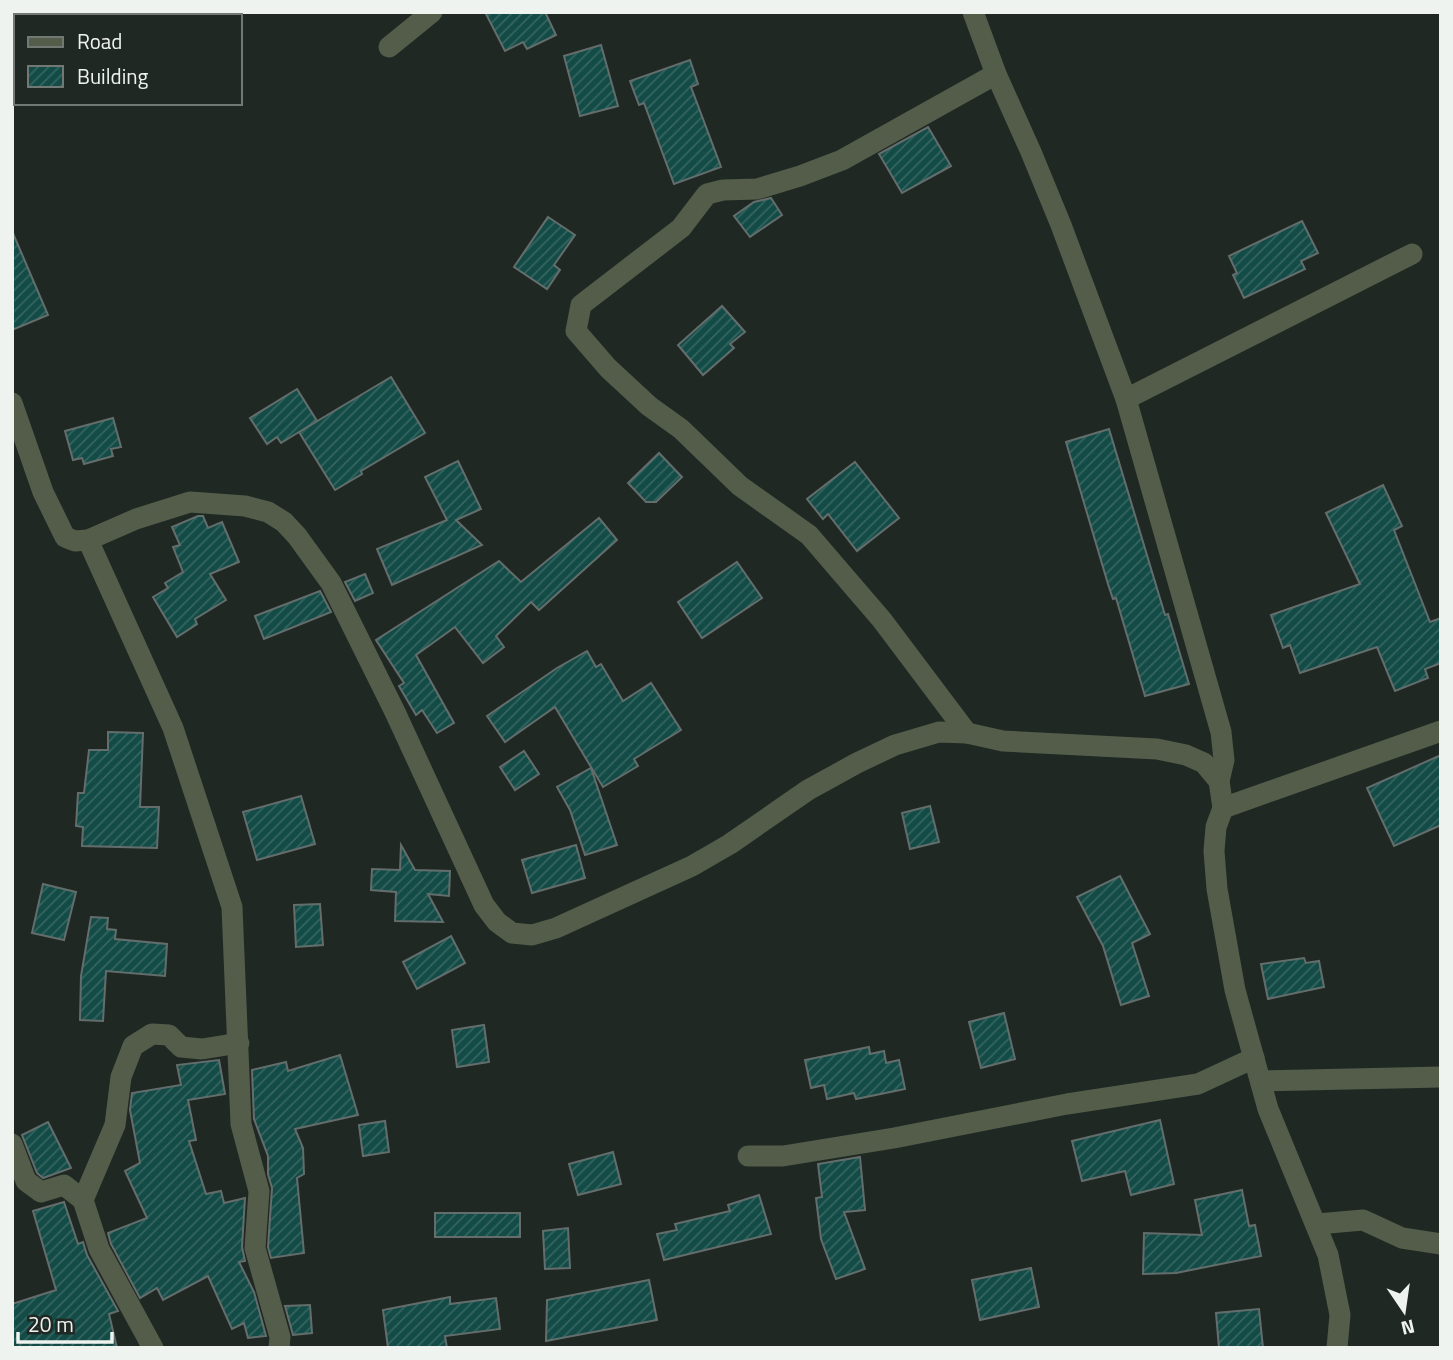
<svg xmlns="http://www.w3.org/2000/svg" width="1453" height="1360" font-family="'Titillium Web',sans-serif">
	<defs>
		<pattern id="building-hatch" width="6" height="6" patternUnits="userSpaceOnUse" patternTransform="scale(1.75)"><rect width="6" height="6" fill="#134b46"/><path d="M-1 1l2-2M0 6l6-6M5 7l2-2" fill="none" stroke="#366561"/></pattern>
	</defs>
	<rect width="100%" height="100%" fill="#202823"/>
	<g fill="url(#building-hatch)" stroke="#636e6c" stroke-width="2">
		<path d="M485 12H545L556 35 527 49 523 42 505 51Z"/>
		<path d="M601 45 618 106 580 116 564 56Z"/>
		<path d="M690 60 698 84 691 87 721 167 674 184 644 103 639 105 630 81Z"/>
		<path d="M928 127 951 166 902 193 879 154Z"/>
		<path d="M771 198 782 215 750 237 734 216 754 202Z"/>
		<path d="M548 217 575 235 554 265 560 270 547 289 514 267Z"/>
		<path d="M1302 221 1318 253 1301 261 1305 269 1244 298 1233 275 1237 273 1229 256Z"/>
		<path d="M12 231 48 315 12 330Z"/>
		<path d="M722 306 745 332 730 344 734 348 703 375 678 345Z"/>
		<path d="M391 377 425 433 361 471 362 474 335 490 299 432Z"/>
		<path d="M297 389 317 421 281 443 277 437 267 444 250 418Z"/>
		<path d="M113 418 121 447 111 449 113 456 84 464 82 458 73 460 65 431Z"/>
		<path d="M1109 429 1165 615 1168 614 1189 684 1145 696 1116 598 1113 599 1108 584 1066 442Z"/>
		<path d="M659 453 682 477 656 502H646L628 483Z"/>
		<path d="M458 461 481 509 456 520 482 545 392 585 377 549 447 520 425 477Z"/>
		<path d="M855 462 899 518 857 551 828 514 823 519 807 499Z"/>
		<path d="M1383 485 1402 526 1394 530 1430 622 1441 618V663L1425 669 1428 678 1395 691 1377 647 1300 673 1290 645 1283 648 1271 615 1360 584 1326 513Z"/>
		<path d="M198 516H203L208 528 222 522 239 562 210 574 226 600 195 619 197 624 177 637 153 597 168 588 165 583 183 572 173 547 180 545 172 527Z"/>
		<path d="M599 518 617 540 539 610 531 602 496 636 504 647 483 663 455 627 416 655 454 723 437 733 422 710 416 715 399 686 404 683 376 640 499 561 521 582Z"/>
		<path d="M737 562 762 598 702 638 678 602Z"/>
		<path d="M365 574 373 593 355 601 345 582Z"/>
		<path d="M320 591 331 612 264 639 255 616Z"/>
		<path d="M587 651 596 667 601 664 623 701 651 683 681 730 634 759 638 766 603 787 555 707 505 742 487 716 557 668Z"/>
		<path d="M108 732 143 733 140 807H159L157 848 82 846 83 827 76 826 78 793H84L89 750H108Z"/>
		<path d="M524 751 539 774 515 790 500 767Z"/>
		<path d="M1441 755V825L1394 846 1367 788Z"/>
		<path d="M591 768 617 845 585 855 570 810 557 787Z"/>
		<path d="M301 796 315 844 257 860 243 812Z"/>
		<path d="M930 806 939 842 910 849 902 813Z"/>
		<path d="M401 845 415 870 450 871 449 896 428 894 443 922 395 921 396 892 371 890 372 869 400 870Z"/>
		<path d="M576 845 585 878 532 893 522 860Z"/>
		<path d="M1120 876 1150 934 1132 943 1149 996 1121 1005 1103 946 1077 897Z"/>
		<path d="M43 884 76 892 64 940 32 933Z"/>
		<path d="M320 904 323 945 296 947 294 905Z"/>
		<path d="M91 917 108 918 107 929 116 930 115 939 167 944 165 976 106 971 103 1021 80 1020 81 976Z"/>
		<path d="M451 936 465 963 417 989 403 962Z"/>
		<path d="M1304 958 1306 963 1319 961 1324 987 1268 999 1261 964Z"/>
		<path d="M1004 1013 1015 1059 981 1068 969 1022Z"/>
		<path d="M484 1025 489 1062 457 1067 452 1030Z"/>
		<path d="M869 1047 870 1054 884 1051 886 1063 899 1060 905 1089 856 1099 854 1093 827 1099 824 1085 811 1088 805 1060Z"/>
		<path d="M340 1055 358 1115 295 1129 303 1148 304 1174 297 1178 304 1253 271 1258 268 1247 272 1188 268 1174V1156L254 1119 252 1070 286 1062 288 1071Z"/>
		<path d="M219 1060 225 1094 188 1100 196 1140 189 1141 206 1194 221 1191 224 1203 245 1198 242 1247 245 1261 239 1262 254 1292 266 1336 248 1338 244 1323 232 1329 208 1276 163 1300 157 1288 140 1298 111 1244 108 1233 147 1218 125 1171 140 1163 130 1110 132 1093 181 1085 177 1065Z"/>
		<path d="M1160 1120 1174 1184 1131 1195 1125 1171 1082 1181 1072 1141Z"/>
		<path d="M385 1121 389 1152 363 1156 359 1125Z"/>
		<path d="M48 1122 71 1168 43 1178 37 1173 22 1135Z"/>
		<path d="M613 1152 621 1184 578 1195 569 1164Z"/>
		<path d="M860 1157 865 1210 844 1212 865 1269 836 1279 821 1239 816 1198 822 1197 818 1164Z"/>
		<path d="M1242 1190 1249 1226 1255 1225 1261 1256 1176 1273 1143 1274 1144 1233 1202 1235 1195 1200Z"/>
		<path d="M759 1195 771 1234 664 1260 657 1234 677 1230 675 1224 730 1211 728 1205Z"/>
		<path d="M64 1202 78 1244 83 1242 87 1255 118 1311 109 1314 117 1348H12V1304L56 1290 33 1211Z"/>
		<rect x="435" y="1213" width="85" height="24"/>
		<path d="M568 1228 570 1268 545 1269 543 1231Z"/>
		<path d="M1031 1268 1039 1307 980 1320 972 1280Z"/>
		<path d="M649 1280 657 1320 546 1341 547 1300Z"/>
		<path d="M450 1297V1304L496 1298 500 1329 445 1336 447 1348H388L383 1310Z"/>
		<path d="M310 1305 312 1333 293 1335 285 1306Z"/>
		<path d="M1259 1309 1263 1348H1219L1216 1313Z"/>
	</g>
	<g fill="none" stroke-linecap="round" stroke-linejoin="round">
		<g stroke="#535d4a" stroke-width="21">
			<path d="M973 12 996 74 1031 152 1061 225 1126 399 1221 732 1224 760 1219 781"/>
			<path d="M389 47 432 12"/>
			<path d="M1126 399 1412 254"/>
			<path d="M12 403 43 492 65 537 75 541 88 540 136 519 190 502 245 506 268 512 284 522 297 536 331 583 395 712 484 905 497 922 512 933 532 935 556 928 692 866 730 844 808 790 857 763 895 745 939 732 967 733 1003 741 1157 749 1186 755 1204 763 1219 781 1223 808 1216 827 1214 851 1217 889 1235 990 1268 1109 1328 1255 1340 1315 1337 1348"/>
			<path d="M88 540 173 728 232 907 241 1124 259 1191 255 1248 280 1337 279 1348"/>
			<path d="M967 733 882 620 809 535 740 486 681 429 649 406 608 368 576 331 581 305 681 228 707 194 723 190 757 189 800 176 842 160 996 74"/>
			<path d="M1223 808 1441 731"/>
			<path d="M1261 1081 1441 1077"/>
			<path d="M12 1144 26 1181 41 1192 64 1185 83 1200 99 1249 153 1348"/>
			<path d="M748 1156H783L894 1138 1067 1104 1198 1084 1254 1058"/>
			<path d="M83 1200 115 1125 121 1077 133 1046 152 1034 169 1035 181 1047 202 1049 239 1043"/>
			<path d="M1317 1224 1363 1220 1402 1238 1441 1244"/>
		</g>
	</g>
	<rect width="1453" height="1360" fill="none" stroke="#eef3f0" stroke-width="28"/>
	<rect x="14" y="14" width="228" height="91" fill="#202823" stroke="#727975" stroke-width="2"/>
	<rect x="28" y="37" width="35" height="10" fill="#535d4a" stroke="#727975" stroke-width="2"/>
	<text x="77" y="49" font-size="21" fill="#eef3f0">Road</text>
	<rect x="28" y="66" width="35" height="21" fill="url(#building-hatch)" stroke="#727975" stroke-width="2"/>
	<text x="77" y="84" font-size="21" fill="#eef3f0">Building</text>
	<g transform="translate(1404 1311) rotate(167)" stroke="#202823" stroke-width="5" paint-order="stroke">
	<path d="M0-5L12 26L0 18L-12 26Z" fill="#eef3f0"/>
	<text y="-10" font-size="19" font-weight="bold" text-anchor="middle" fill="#eef3f0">N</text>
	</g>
	<path d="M18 1332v10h94v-10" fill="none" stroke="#eef3f0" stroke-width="3.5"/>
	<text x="28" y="1332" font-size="21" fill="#eef3f0" stroke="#202823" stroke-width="5" paint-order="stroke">20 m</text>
</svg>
